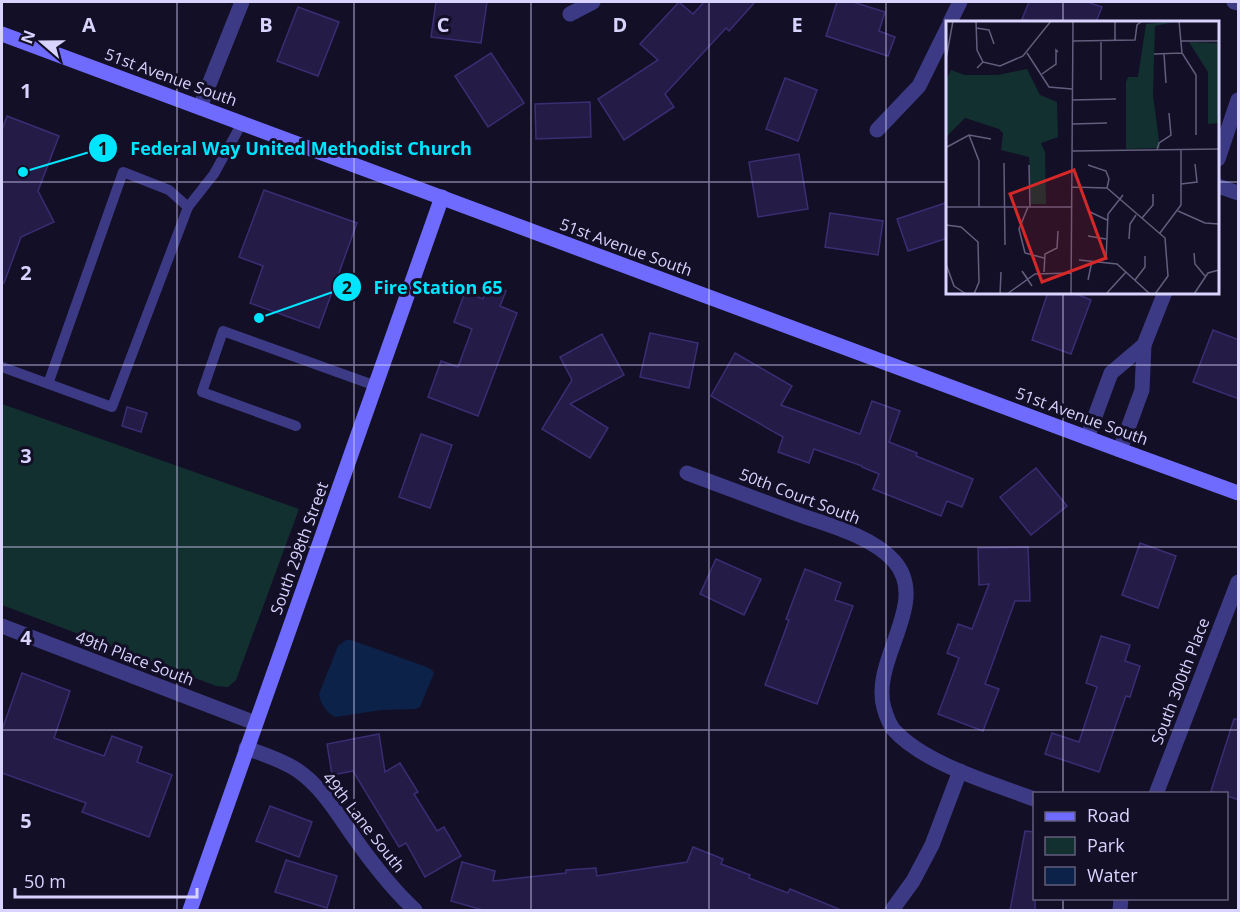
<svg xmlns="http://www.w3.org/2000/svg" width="1240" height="912" font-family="'Open Sans',sans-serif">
	<rect width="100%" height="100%" fill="#130f26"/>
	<path fill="#12302f" d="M2 404 299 509 236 680 228 687 216 686 2 605Z"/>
	<path fill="#0c2248" d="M346 640H351L427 667 432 670 434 673 420 707 416 709 381 710 336 717C327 714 320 703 319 694L338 646Z"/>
	<g fill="#241b47" stroke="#3b2d73" stroke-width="1.5">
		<path d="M436 2H487L481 43 431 37Z"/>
		<path d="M679 2 693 14 704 2H755L729 31 726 28 665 94 674 107 624 140 598 99 658 60 640 44Z"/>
		<path d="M837 2H853L885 12 879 31 895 37 888 56 826 36Z"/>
		<path d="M1029 2H1087L1102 7 1096 22H1032L1022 19Z"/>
		<path d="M298 7 339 22 318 76 277 61Z"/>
		<path d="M491 53 524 103 488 127 455 76Z"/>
		<path d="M785 78 817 90 798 141 766 129Z"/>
		<path d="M590 102 591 137 536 139 535 104Z"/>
		<path d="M7 116 59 136 38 191 54 222 21 237 4 283H2V130Z"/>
		<path d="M799 154 808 209 758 217 749 162Z"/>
		<path d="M264 190 357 223 319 328 250 303 263 266 239 257Z"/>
		<path d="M948 202V238L908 251 897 219Z"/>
		<path d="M830 213 883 221 878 255 825 247Z"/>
		<path d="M488 284 506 291 500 306 517 313 478 416 428 397 441 361 458 367 472 329 454 322 465 292 483 299Z"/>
		<path d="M1048 292H1071L1091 300 1071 354 1032 340Z"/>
		<path d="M1213 330 1239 340V399L1193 382Z"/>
		<path d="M650 333 698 343 689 388 640 377Z"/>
		<path d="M602 334 624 375 570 404 608 428 590 458 542 429 572 380 560 357Z"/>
		<path d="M735 353 792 386 781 405 860 434 872 401 900 411 889 442 917 453 916 456 973 479 962 507 947 501 941 516 873 489 879 474 862 467V466L814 449 809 463 778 452 783 437 711 396Z"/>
		<path d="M127 407 147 413 141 432 122 426Z"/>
		<path d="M421 434 452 445 430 508 399 497Z"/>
		<path d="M1036 468 1067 506 1031 535 1000 497Z"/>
		<path d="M1140 543 1176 556 1158 608 1122 595Z"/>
		<path d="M1028 547 1030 601H1015L985 684 999 689 983 731 938 714 959 658 947 653 958 624 972 629 989 584 979 585 978 548Z"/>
		<path d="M716 559 761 579 744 615 700 594Z"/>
		<path d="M805 569 841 583 835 600 853 606 817 704 765 685 789 620 786 619Z"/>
		<path d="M1101 636 1130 645 1125 661 1140 666 1130 697 1126 696 1099 772 1045 754 1052 733 1079 742 1097 687 1086 683Z"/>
		<path d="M22 673 70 691 54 738 104 756 112 736 142 747 137 762 172 775 149 837 82 812 86 803 2 773V730Z"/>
		<path d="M1234 719H1239V800L1227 796V794H1218L1211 791Z"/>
		<path d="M379 734 385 772 400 763 418 792 414 794 437 831 444 827 461 856 425 877 406 843 399 847 353 771 332 775 327 744Z"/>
		<path d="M270 806 312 822 299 857 256 841Z"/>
		<path d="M1025 831 1035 832V910H1010Z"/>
		<path d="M693 847 723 859 721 864 750 875 749 878 788 893 790 889 841 910H483L451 901 462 862 495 871 493 881 566 873V870L596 868 597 876 687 862Z"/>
		<path d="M286 860 337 876 327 908 275 892Z"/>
	</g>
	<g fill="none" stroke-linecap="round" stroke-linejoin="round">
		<g stroke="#3d3a85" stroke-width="10">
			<path d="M188 207 214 174 242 123"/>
			<path d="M2 367 112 407 188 207 169 190 123 172 48 384"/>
			<path d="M296 426 202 392 223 331 376 386"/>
		</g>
		<g stroke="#3d3a85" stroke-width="15">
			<path d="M1234 2 1238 3"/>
			<path d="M570 14 593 2"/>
			<path d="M950 22 960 2"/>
			<path d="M200 107 242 2"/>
			<path d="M877 130 919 86 948 27"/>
			<path d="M1218 159 1238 100"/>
			<path d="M1218 186 1238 193"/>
			<path d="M1144 345 1165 292"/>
			<path d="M1087 438 1111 373 1144 345 1142 390 1120 450"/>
			<path d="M687 473C724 487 760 500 797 514 828 525 872 536 894 561 931 603 870 660 884 708 886 715 889 723 893 729 924 764 992 783 1034 799"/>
			<path d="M2 626 255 723"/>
			<path d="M246 748C263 754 282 760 297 770 321 786 337 813 353 836 372 863 391 888 415 910"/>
			<path d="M1156 794 1238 582"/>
			<path d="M892 910 913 881 932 845 960 771"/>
			<path d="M1120 910 1121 898"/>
		</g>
		<g stroke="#6f6bff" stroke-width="15">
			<path d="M2 34 1120 450 1238 493"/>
			<path d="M190 910C272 672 359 435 442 197"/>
		</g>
	</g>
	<path fill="none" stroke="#d9d4ff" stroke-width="1.5" stroke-opacity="0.55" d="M177 2V910M354 2V910M531 2V910M709 2V910M886 2V910M1063 2V22M2 182H948M1218 182H1238M1063 292V794M2 365H1238M2 547H1238M2 730H1238M1063 898V910"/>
	<g text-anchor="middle" stroke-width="6" stroke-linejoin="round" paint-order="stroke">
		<g font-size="16" fill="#d9d4ff" stroke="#130f26">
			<text transform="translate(171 77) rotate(20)" y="6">51st Avenue South</text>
			<text transform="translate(626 247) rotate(20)" y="6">51st Avenue South</text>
			<text transform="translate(1082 416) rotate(20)" y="6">51st Avenue South</text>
			<text transform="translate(800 496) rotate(21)" y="6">50th Court South</text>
			<text transform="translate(299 548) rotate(-70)" y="6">South 298th Street</text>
			<text transform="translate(135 658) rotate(21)" y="6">49th Place South</text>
			<text transform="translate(1180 681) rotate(-69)" y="6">South 300th Place</text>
			<text transform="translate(364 822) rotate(52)" y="6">49th Lane South</text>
		</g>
	</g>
	<g transform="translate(946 21)">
		<rect width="273" height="273" fill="#130f26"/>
		<path d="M232 0 209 5 207 74 214 127 180 128V61L182 56H192L200 3ZM243 21 273 22V102L262 103V51ZM81 48 94 74 111 81 112 116 95 122 99 131 100 183H85L83 136 55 129 57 112 53 108 19 97 0 116V59L5 49 19 54H52Z" fill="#12302f"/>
		<path fill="none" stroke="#625e7d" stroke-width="1.5" d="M30 0 31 29 37 41M233 0 236 32 250 54V114M30 7 43 9 48 23M169 19V0M127 20 189 19 191 4 196 0M235 20H273M81 32 103 66 126 68M208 33 236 32M218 33 220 62M0 38 7 0M31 47 37 41 54 45 77 35 105 0M96 53 110 43V29L112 31M155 59V21M126 79 170 78M126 103 161 102M23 114 33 140V186M0 123V158M1 126 23 114 45 118M211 129 213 122 225 114 223 92M126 130 273 128M58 142 59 224M83 144 84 186M142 144 160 150 163 158 161 167M235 163 251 161 249 143M126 166 161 167 219 217 222 255 209 273M0 186H126M82 186 73 208 79 232 98 237M142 190 161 199M232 190 259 202 273 203M196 197 207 184V173M0 204 15 206 32 221 33 261 28 273M214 212 235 184V129M142 215 160 218M183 218 184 203 190 194M248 232 249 243 259 255M133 239 171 243 204 273M160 239 162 193 177 174M0 243 8 265 20 273M98 251 99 233 111 227 112 210M81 257 76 250 86 265M142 259 146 240M189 259 199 246V235M54 273 55 251M61 273 89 253 125 252M125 273 127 0M160 273 180 251M248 273 262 252 273 249"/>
		<path fill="#d62828" fill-opacity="0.15" stroke="#d62828" stroke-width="3" d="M128 149 160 237 96 261 64 173Z"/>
		<rect width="273" height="273" fill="none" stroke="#d9d4ff" stroke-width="3"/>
	</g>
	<g font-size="20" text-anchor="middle" font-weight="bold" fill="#d9d4ff" stroke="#130f26" stroke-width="6" stroke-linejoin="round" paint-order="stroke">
		<text x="89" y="32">A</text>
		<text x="266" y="32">B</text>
		<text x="443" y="32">C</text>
		<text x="620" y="32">D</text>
		<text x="797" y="32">E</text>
		<text x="26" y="98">1</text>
		<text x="26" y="280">2</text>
		<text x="26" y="463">3</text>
		<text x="26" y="645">4</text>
		<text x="26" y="828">5</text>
	</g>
	<path fill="none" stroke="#00e5ff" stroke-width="2" d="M23 172L103 148M259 318L347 287"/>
	<g fill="#00e5ff" stroke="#130f26" stroke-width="2">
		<circle cx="23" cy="172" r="6"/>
		<circle cx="259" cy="318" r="6"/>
		<circle cx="103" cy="148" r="15"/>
		<circle cx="347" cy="287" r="15"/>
	</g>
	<g font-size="18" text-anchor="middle" font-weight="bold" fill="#111">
		<text x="103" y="155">1</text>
		<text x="347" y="294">2</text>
	</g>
	<g font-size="18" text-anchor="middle" font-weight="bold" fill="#00e5ff" stroke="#130f26" stroke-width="6" stroke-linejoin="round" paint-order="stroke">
		<text x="301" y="155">Federal Way United Methodist Church</text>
		<text x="438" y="294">Fire Station 65</text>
	</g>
	<rect width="1240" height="912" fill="none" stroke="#d9d4ff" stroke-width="6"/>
	<rect x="1033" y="792" width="195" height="108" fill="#130f26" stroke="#625e7d" stroke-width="1.5"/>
	<rect x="1045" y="812" width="30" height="9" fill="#6f6bff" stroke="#625e7d" stroke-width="1.5"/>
	<text x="1087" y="822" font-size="18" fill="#d9d4ff">Road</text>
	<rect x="1045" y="837" width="30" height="18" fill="#12302f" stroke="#625e7d" stroke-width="1.5"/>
	<text x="1087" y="852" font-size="18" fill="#d9d4ff">Park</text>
	<rect x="1045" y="867" width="30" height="18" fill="#0c2248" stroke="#625e7d" stroke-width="1.5"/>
	<text x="1087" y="882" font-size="18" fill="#d9d4ff">Water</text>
	<g transform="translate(42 42) rotate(290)" stroke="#130f26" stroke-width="4.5" paint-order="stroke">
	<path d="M0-4.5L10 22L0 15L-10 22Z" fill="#d9d4ff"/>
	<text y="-9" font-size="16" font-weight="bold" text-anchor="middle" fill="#d9d4ff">N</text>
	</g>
	<path d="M15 888v9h182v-9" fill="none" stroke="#d9d4ff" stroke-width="3"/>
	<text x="24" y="888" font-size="18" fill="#d9d4ff" stroke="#130f26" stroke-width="4.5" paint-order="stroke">50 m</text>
</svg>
